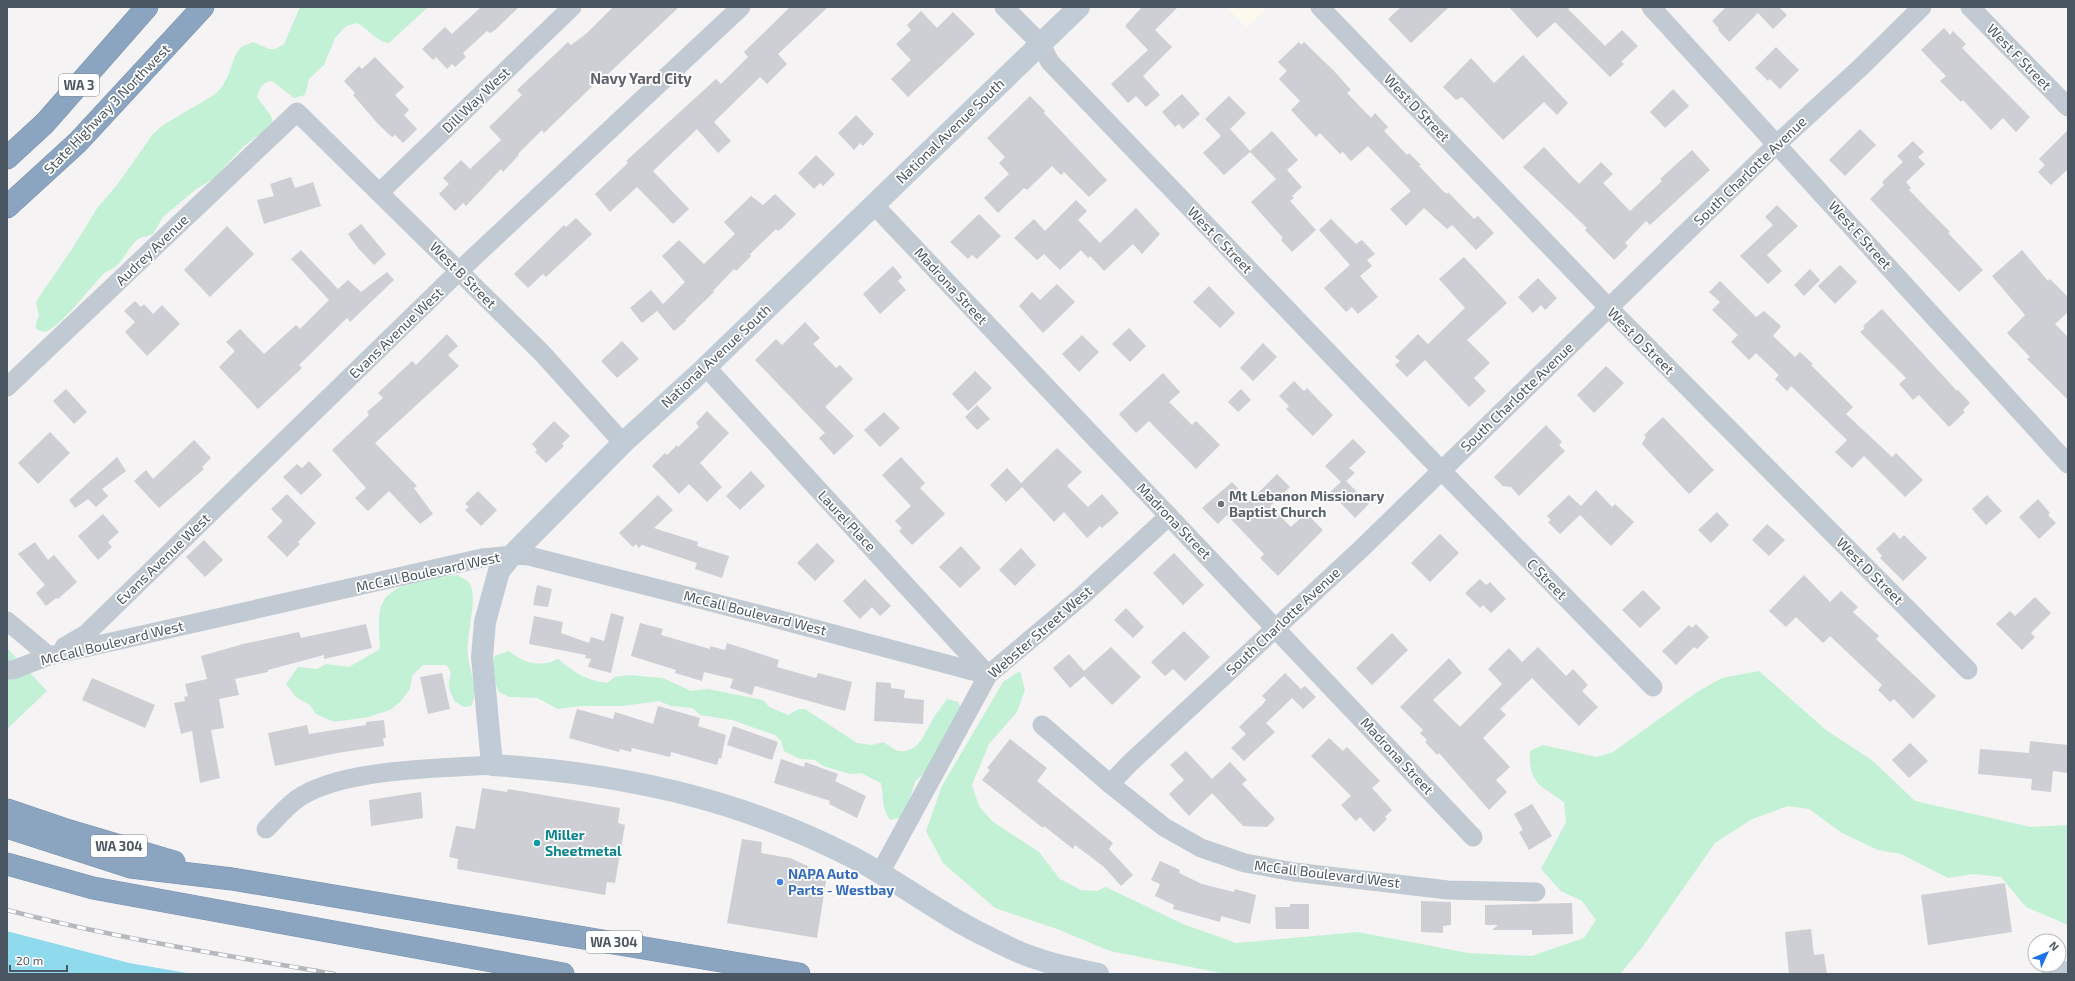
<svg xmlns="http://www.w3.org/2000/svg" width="2075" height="981" font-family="'Exo 2',sans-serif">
	<rect width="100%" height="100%" fill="#f5f3f3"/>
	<path fill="#fdf9ef" d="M1226 7H1268L1246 28Z"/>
	<g fill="#c3f1d5">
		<path d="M300 7H428L389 43C379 43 367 28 357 23L346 26 335 38 324 65 309 79 305 95 294 98 272 81C263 80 259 90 257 97L271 116 273 122 263 133 254 138 241 149 214 178 195 190 163 217 153 234C148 236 141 237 138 239 125 250 123 267 105 272 90 288 65 321 48 331 44 333 40 331 36 329V323L39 316 36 303 39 297 72 249 98 207 117 185 153 134 163 125 214 95 221 88 228 76 235 56 241 47 253 42 269 49H275L284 44Z"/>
		<path d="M457 575C462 578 469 580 471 586 477 602 466 635 468 655 469 671 480 691 471 706L464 707 455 702C453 697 449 691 449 686 449 677 454 673 446 665H423L412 676 410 689 400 702 390 710 368 717 334 722 316 714 310 705 296 697 286 684 298 667 317 669 326 664 349 667 380 649C380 635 376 615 383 602 394 581 436 577 457 575Z"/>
		<path d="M7 648 47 691 7 729Z"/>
		<path d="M509 651C523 663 541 668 558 659 577 674 583 679 607 683L615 677 628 675 663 678 691 691 708 689 763 700 769 707 788 715 799 709H805L857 743 872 745 883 742C890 746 897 753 905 751 921 749 927 728 934 717 938 711 943 705 947 699L958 702 963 713 928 769 915 782 907 808 900 818 890 820C881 806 884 799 881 783L861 773 850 774 823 766 815 760 800 759 784 751 781 741 775 735 732 720 700 715 693 708 671 706 659 701 623 706H581L558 709 537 698 509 697 499 692 493 676 494 656Z"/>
		<path d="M1020 671 1025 690 1017 712 989 744 972 785 979 806 992 821 1039 852 1060 879 1081 890 1097 891 1106 887 1183 924 1236 943 1358 932 1468 953 1532 956 1584 938 1596 920 1582 901 1561 891 1541 869 1566 822 1564 802C1539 784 1529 785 1530 751L1543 745 1597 757 1613 752 1697 692 1722 678 1759 671 1826 730 1873 761 1915 801 2031 827 2068 825V925L2026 907 2001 877 1973 874 1948 878 1901 854 1878 850 1842 833 1809 809 1788 806 1752 819 1715 843 1643 946 1620 974H1226L1110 951 1057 929 995 908 943 863 926 831 942 786 1003 682Z"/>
	</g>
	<path fill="#90daee" d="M7 931 130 963 193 974H7Z"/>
	<path fill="#f5f3f3" d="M7 929 131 961 193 972 195 974 130 963 7 931Z"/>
	<g fill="#cdcfd5">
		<path d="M481 7H519L495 30 490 33 487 31 463 53 466 57 455 67 452 64 447 69 436 57 433 60 422 49 445 27 452 34Z"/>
		<path d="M613 7H679L607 75 606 73 544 133 542 130 518 154 519 155 503 172 501 169 466 206 463 203 455 211 439 194 449 184 443 178 461 160 470 169 501 140 489 127 522 95 517 90 568 42 571 45 587 33Z"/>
		<path d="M790 7H828L778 54 787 64 767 84 760 77 714 122 731 141 718 153 697 129 653 171 689 209 673 224 637 187 610 212 595 194 628 163 626 161 716 79 721 84 748 57 744 52Z"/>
		<path d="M1142 7H1178L1155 30 1172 47 1143 76 1160 95 1146 107 1136 96 1128 103 1111 84 1148 50 1125 26Z"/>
		<path d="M1401 7H1449L1411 43 1388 19Z"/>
		<path d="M1509 7H1571L1568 9 1605 46 1622 30 1638 46 1621 62 1624 64 1610 77 1555 22 1537 38Z"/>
		<path d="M1726 7H1779L1787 15 1773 29 1758 13 1729 42 1718 30 1719 29 1712 21Z"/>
		<path d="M921 11 937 28 953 12 975 34 908 97 891 79 911 60 896 44 911 30 907 25Z"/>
		<path d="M1944 28 1950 35 1953 31 1966 44 1962 48 2030 117 2016 132 2003 118 1991 130 1963 100 1961 102 1940 81 1946 76 1921 50Z"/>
		<path d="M1299 42 1301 45 1304 42 1335 72 1351 90 1347 93 1371 118 1375 113 1388 127 1384 131 1407 155 1409 153 1421 165 1419 166 1444 192 1447 194 1448 192 1474 219 1478 216 1494 233 1476 250 1452 225 1447 229 1424 208 1406 226 1390 209 1411 191 1368 146 1351 161 1343 152 1340 154 1320 133 1316 137 1291 110 1300 101 1279 79 1287 71 1278 62Z"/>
		<path d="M1776 47 1799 70 1780 89 1770 79 1768 81 1755 68Z"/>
		<path d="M1523 55 1568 103 1557 115 1544 102 1503 140 1462 97 1456 100 1443 87 1471 58 1494 83Z"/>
		<path d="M375 57 404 87 395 95 409 110 404 115 417 129 403 143 395 135 392 137 378 124 353 95 355 93 344 81 359 66 362 69Z"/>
		<path d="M1673 89 1689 106 1665 128 1650 112Z"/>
		<path d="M1182 94 1200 114 1183 129 1179 124 1175 127 1162 112Z"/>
		<path d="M1030 96 1045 111 1044 113 1107 180 1089 197 1064 172 1061 175 1052 166 1027 190 1024 188 998 213 984 198 1009 174 999 163 1005 157 987 138Z"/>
		<path d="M1229 96 1246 113 1230 129 1250 151 1272 131 1298 160 1287 170 1302 187 1292 196 1294 198 1290 201 1316 230 1292 252 1281 240 1283 238 1251 202 1276 179 1250 152 1224 175 1203 153 1221 136 1205 119Z"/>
		<path d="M856 115 874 134 863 146 860 143 854 150 838 133Z"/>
		<path d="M1860 129 1876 145 1845 176 1829 160Z"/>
		<path d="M2068 130V169L2051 185 2038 172 2045 165 2039 159Z"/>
		<path d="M1913 141 1924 152 1918 157 1925 164 1906 182 1911 188 1909 190 1950 232 1948 233 1983 270 1959 292 1870 199 1884 185 1882 182 1903 162 1897 156Z"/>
		<path d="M1544 147 1579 184 1601 162 1613 174 1603 183 1630 211 1662 181 1660 179 1692 150 1710 170 1650 225 1646 221 1625 243 1628 246 1614 260 1585 230 1587 228 1523 167Z"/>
		<path d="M816 155 835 174 823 186 820 183 814 189 798 173Z"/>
		<path d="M291 177 295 188 313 182 321 206 264 224 257 200 274 196 270 184Z"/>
		<path d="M775 194 796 214 781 229 778 231 776 229 750 254 751 256 736 271 734 269 713 291 714 292 685 320 686 321 674 331 657 311 642 323 630 308 651 290 663 304 685 282 662 256 679 240 704 264 735 234 724 222 751 196 763 205Z"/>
		<path d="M1076 200 1087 211 1078 220 1100 243 1136 208 1160 234 1142 254 1133 244 1104 271 1090 256 1088 258 1081 250 1060 270 1044 254 1037 260 1014 238 1034 219 1045 231Z"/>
		<path d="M1777 205 1798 226 1767 255 1782 271 1768 284 1740 256 1773 225 1765 217Z"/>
		<path d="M979 214 1001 236 977 259 972 255 968 259 950 242Z"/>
		<path d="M576 218 592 234 546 277 543 274 528 288 514 274 564 225 566 227Z"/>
		<path d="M1331 219 1356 244 1362 240 1375 254 1367 260 1372 266 1360 276 1378 297 1358 314 1352 307 1346 312 1324 288 1350 265 1319 230Z"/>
		<path d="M361 224 386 254 374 265 358 248 348 234Z"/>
		<path d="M227 226 254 254 210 297 184 270Z"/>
		<path d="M301 250 338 289 348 280 361 292 387 272 394 280 350 322 347 318 299 365 302 368 258 409 219 367 235 351 226 342 240 329 264 354 296 325 300 329 329 300 291 259Z"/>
		<path d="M2022 250 2048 281 2050 279 2068 297V312L2055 324 2068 337V400L2027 359 2030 357 2007 333 2025 315 1992 276Z"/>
		<path d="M1464 257 1507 303 1467 340 1490 363 1474 378 1486 391 1469 407 1425 360 1407 377 1395 365 1400 361 1395 357 1418 334 1428 344 1465 308 1439 279Z"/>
		<path d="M1840 265 1857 282 1835 304 1818 286Z"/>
		<path d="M893 266 902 277 898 281 906 290 880 314 863 294Z"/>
		<path d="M1810 269 1820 280 1804 296 1794 285Z"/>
		<path d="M1538 278 1557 298 1545 310 1541 305 1533 313 1518 297Z"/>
		<path d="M1720 281 1756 317 1764 311 1781 326 1773 336 1795 357 1800 352 1813 364 1811 365 1853 407 1846 414 1892 457 1896 453 1923 480 1905 497 1864 456 1852 468 1835 452 1847 440 1791 386 1787 391 1775 379 1779 375 1756 353 1749 360 1731 342 1738 335 1712 310 1720 302 1709 292Z"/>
		<path d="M1057 284 1075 302 1043 333 1019 306 1032 292 1040 300Z"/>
		<path d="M1209 286 1235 313 1220 328 1193 302Z"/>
		<path d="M135 301 141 307 144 304 153 314 162 305 180 324 147 356 125 332 135 322 124 311Z"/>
		<path d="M1882 309 1957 391 1958 390 1970 403 1963 410 1965 412 1949 427 1919 395 1913 400 1899 384 1906 378 1860 332 1865 328 1863 326Z"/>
		<path d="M805 322 820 338 813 344 836 368 840 365 853 379 825 407 854 436 834 455 819 438 825 433 755 360 776 339 782 345Z"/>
		<path d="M1129 328 1146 346 1130 362 1112 344Z"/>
		<path d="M447 334 458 346 448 355 459 366 375 443 417 486 414 488 433 514 420 524 389 491 368 511 355 498 366 488 332 450 369 415 367 412 383 398 378 393 412 361 416 365Z"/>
		<path d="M1082 335 1099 352 1079 372 1062 354Z"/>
		<path d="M622 341 639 359 617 378 601 361Z"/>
		<path d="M1263 343 1277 357 1253 381 1240 368Z"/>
		<path d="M1606 366 1624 383 1594 413 1577 395Z"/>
		<path d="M975 371 992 388 968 411 952 394Z"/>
		<path d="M1163 373 1180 392 1169 402 1192 425 1196 421 1220 445 1196 469 1149 421 1136 433 1119 414Z"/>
		<path d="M1294 381 1304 391 1307 388 1333 415 1313 436 1286 409 1289 406 1279 396Z"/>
		<path d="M66 389 87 412 74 424 53 401Z"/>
		<path d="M1241 389 1251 400 1238 412 1228 402Z"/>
		<path d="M977 405 990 419 977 430 965 417Z"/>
		<path d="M707 411 729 433 700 463 722 487 707 502 689 484 679 494 652 466 665 453 667 455 677 445 678 447 699 427 696 423Z"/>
		<path d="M884 412 900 428 880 447 864 430Z"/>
		<path d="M1663 417 1714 470 1689 494 1642 444 1646 437 1644 435Z"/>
		<path d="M554 421 570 436 562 444 564 446 546 463 535 452 537 450 532 444Z"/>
		<path d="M1546 425 1562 442 1559 445 1565 451 1519 496 1511 487 1503 486 1494 477Z"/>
		<path d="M50 432 70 453 38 484 18 463Z"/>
		<path d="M1353 439 1366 452 1349 468 1355 473 1346 481 1369 504 1355 518 1330 492 1341 482 1325 466Z"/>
		<path d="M194 440 211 458 202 467 204 469 159 508 134 481 146 470 153 479Z"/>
		<path d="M1057 448 1082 472 1067 486 1088 507 1102 494 1119 513 1102 528 1100 526 1087 538 1064 512 1054 522 1022 487 1006 502 990 485 1007 468 1021 483Z"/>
		<path d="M117 457 126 471 102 489 108 496 96 507 88 499 75 508 69 500Z"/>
		<path d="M901 457 925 483 920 488 945 514 912 545 899 531 902 528 895 521 911 506 882 475Z"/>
		<path d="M309 461 322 475 301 495 283 477 297 464 302 468Z"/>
		<path d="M751 471 765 486 740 510 726 496Z"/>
		<path d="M1277 474 1290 487 1270 506 1291 527 1306 513 1323 530 1278 576 1260 558 1264 554 1227 515 1218 524 1202 508 1232 482 1250 501Z"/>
		<path d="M1596 490 1612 507 1615 504 1634 522 1611 546 1580 515 1560 534 1548 522 1551 520 1547 516 1569 495 1581 506Z"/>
		<path d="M478 491 497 510 481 526 465 510 469 507 465 504Z"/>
		<path d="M287 494 316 523 298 542 300 544 287 557 267 537 283 521 271 509Z"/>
		<path d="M658 495 673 510 654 528 698 542 697 546 729 556 722 578 695 569 697 563 642 545 639 548 636 544 633 547 619 533Z"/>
		<path d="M1987 495 2002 511 1986 525 1972 509Z"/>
		<path d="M2038 499 2050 513 2048 515 2056 523 2039 539 2019 517Z"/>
		<path d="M1717 512 1729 525 1711 543 1698 530Z"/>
		<path d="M103 514 119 532 108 542 112 547 98 560 78 536Z"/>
		<path d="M1767 524 1785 540 1769 556 1752 540Z"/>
		<path d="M1894 532 1900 539 1904 535 1927 558 1903 581 1880 558 1882 556 1876 549Z"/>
		<path d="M1440 534 1459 553 1430 582 1411 563Z"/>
		<path d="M204 540 223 560 205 577 186 557Z"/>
		<path d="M35 542 48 560 54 555 77 582 58 599 56 598 46 606 36 593 45 585 18 554Z"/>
		<path d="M817 543 835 561 815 581 797 563Z"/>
		<path d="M961 546 981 568 960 588 939 567Z"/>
		<path d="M1021 548 1036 565 1015 586 999 570Z"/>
		<path d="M1174 553 1204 585 1183 605 1153 573Z"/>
		<path d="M1804 575 1830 602 1841 591 1858 607 1853 612 1879 636 1876 639 1936 696 1913 719 1894 699 1890 702 1878 690 1882 685 1830 636 1823 643 1796 617 1786 627 1769 611Z"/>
		<path d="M865 579 891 606 880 616 872 607 860 619 843 601Z"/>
		<path d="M1480 579 1486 585 1490 582 1506 599 1491 613 1483 605 1480 608 1465 593Z"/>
		<path d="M537 585 552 589 548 607 533 605Z"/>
		<path d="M1643 590 1661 608 1640 628 1622 610Z"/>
		<path d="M2035 597 2051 613 2031 633 2035 637 2022 650 1996 624 2010 611 2015 616Z"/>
		<path d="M1126 608 1144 627 1133 638 1114 620Z"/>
		<path d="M611 613 624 617 611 673 588 667 591 659 585 658 586 655 529 644 534 616 563 622 561 633 589 643 591 637 604 641Z"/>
		<path d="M640 623 663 629 661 635 710 649V646L725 650 727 643 779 660 777 667 816 678 818 673 852 682 845 711 755 686 752 695 730 688 733 679 704 672 702 681 675 673 676 670 631 656Z"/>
		<path d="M366 624 372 648 324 659V655L268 670V672L235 679 239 695 219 699 224 728 211 730 220 778 200 783 192 731 181 734 174 703 185 701 184 697 188 696 185 684 207 679 201 656 243 644 299 632 301 638Z"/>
		<path d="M1696 624 1709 637 1697 649 1694 647 1676 665 1662 651 1689 625 1692 628Z"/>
		<path d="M1184 631 1210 657 1185 681 1173 669 1165 676 1151 662Z"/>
		<path d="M1392 633 1408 650 1372 685 1356 668Z"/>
		<path d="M1111 647 1141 677 1112 705 1084 676 1070 688 1053 668 1069 654 1084 671Z"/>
		<path d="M1538 647 1566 676 1573 669 1588 685 1582 691 1598 707 1579 726 1532 678 1500 709 1506 715 1483 738 1510 767 1496 780 1507 792 1489 810 1439 753 1437 755 1425 742 1427 740 1420 733 1423 730 1400 707 1449 658 1462 673 1433 700 1460 727 1502 684 1488 669 1509 648 1522 662Z"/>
		<path d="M442 673 450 709 428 714 420 677Z"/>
		<path d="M1285 673 1301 689 1305 686 1316 697 1303 709 1292 698 1266 723 1275 732 1244 761 1231 748 1246 734 1239 727 1263 704 1266 700 1262 696Z"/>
		<path d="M92 678 155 705 145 728 82 700Z"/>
		<path d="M876 682 891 683V688L905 690 904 698 924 700 923 724 874 721Z"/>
		<path d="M658 706 700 718 698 726 726 735 721 759 719 758 717 765 671 752 670 757 632 748 631 752 620 749 619 752 569 738 577 709 613 719 615 712 653 724Z"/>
		<path d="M384 720 386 738H383L384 746 337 753 275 766 268 733 307 725 309 734 366 725V722Z"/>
		<path d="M733 726 778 742 772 760 727 745Z"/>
		<path d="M1329 738 1343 751 1347 747 1380 781 1372 788 1392 810 1385 817 1387 819 1374 832 1360 817 1356 821 1341 805 1351 796 1311 756Z"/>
		<path d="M1010 739 1047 768 1037 781 1113 843 1109 849 1133 875 1121 886 1104 867 1075 845 1073 849 1044 826 1043 828 982 780 990 770 987 768Z"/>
		<path d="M2030 741 2068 745 2067 773 2053 771 2051 792 2031 790 2032 779 1978 774 1980 749 2029 753Z"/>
		<path d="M1910 743 1928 761 1909 778 1892 760Z"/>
		<path d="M1186 751 1212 779 1230 762 1247 780 1242 784 1275 819 1267 827 1243 826 1212 793 1189 816 1169 794 1184 780 1170 765Z"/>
		<path d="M781 759 804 767 805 762 838 774 835 781 866 796 857 818 829 804 830 801 774 783Z"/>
		<path d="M482 788 507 792 508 789 620 808 618 823 625 825 615 883 607 882 605 895 457 869 458 859 449 857 456 826 475 829Z"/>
		<path d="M421 792 423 818 371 826 369 800Z"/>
		<path d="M1532 804 1552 836 1529 850 1519 832 1523 830 1514 814Z"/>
		<path d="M742 839 762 842 761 853 790 858 827 875 817 938 727 923Z"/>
		<path d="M1160 861 1180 870 1179 873 1202 884 1234 892 1235 889 1256 895 1250 924 1221 916 1220 922 1173 909 1174 905 1155 896 1160 884 1151 880Z"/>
		<path d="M2005 883 2012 932 1928 945 1921 895Z"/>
		<path d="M1421 901 1451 902V925L1443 926V933L1421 932Z"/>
		<path d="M1572 903 1573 934 1532 935V930H1492L1498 925H1485V905Z"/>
		<path d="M1290 904H1309V929H1276L1275 907H1290Z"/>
		<path d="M1811 929 1814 955 1824 954 1827 974H1789L1785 932Z"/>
	</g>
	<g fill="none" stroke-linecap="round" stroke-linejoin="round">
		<g stroke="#7690ad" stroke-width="23">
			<g id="motorway">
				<path d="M7 158 45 123 147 7"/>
				<path d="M7 207 78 142 203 7"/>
				<path d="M7 810 63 829 174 862"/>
				<path d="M7 827 131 867 232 879 799 974"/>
				<path d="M7 864 93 888 563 974"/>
			</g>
		</g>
		<g stroke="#c1cad2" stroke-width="19">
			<path d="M1004 7 1040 43 1050 62 1441 470 1653 687"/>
			<path d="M1320 7 1609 308 1968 670"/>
			<path d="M1651 7 2068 464"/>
			<path d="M1970 7 2068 107"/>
			<path d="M380 192 572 7"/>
			<path d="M874 205 1473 837"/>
			<path d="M706 367 988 675"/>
			<path d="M7 387 297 112 542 353 623 443"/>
			<path d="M7 621 49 656"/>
			<path d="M64 647 86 634 459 271 741 7"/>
			<path d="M7 670H13L49 656 482 558 512 555 529 556 766 616 988 675"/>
			<path d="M1042 725 1110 784 1164 827 1201 848 1245 863 1294 872 1448 890 1536 892"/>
			<path d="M1110 784 1129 764 1360 550 1777 144 1861 67 1922 7"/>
			<path d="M266 829C276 819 286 807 297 799 341 768 439 769 492 765"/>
			<path d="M880 873 988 675 1082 596 1169 516"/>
		</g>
		<g stroke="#c1cbd6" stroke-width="22">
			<path d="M1079 7 706 367 623 443 512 555 499 571 485 622 482 657 492 765C620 773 737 798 852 857 900 882 942 916 990 938 1005 946 1022 954 1038 959 1057 966 1078 969 1098 974"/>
			<path d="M2052 974 2068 972"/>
		</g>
		<use href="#motorway" stroke="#8ba5c1" stroke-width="22"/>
		<g stroke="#b5b8bd" stroke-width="4.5">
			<path id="rail" d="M7 910C114 938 225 955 334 974"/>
		</g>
		<use href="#rail" stroke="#fff" stroke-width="3" stroke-dasharray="9" stroke-linecap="butt"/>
	</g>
	<circle fill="#6b7280" stroke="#fff" stroke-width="1.5" cx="1221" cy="504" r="4"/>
	<circle fill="#0f9aa8" stroke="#fff" stroke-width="1.5" cx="537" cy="843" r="4"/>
	<circle fill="#3f7fe0" stroke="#fff" stroke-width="1.5" cx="780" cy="882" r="4"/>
	<g text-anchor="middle" stroke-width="3.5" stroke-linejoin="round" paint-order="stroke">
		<g fill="#fff" stroke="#808990" stroke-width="1">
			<rect x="59" y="74" width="40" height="22" rx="3"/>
			<rect x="91" y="835" width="56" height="22" rx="3"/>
			<rect x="586" y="931" width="56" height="22" rx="3"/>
		</g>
		<g font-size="13" font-weight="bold" fill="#4a5661">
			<text x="79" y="90">WA 3</text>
			<text x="119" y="851">WA 304</text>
			<text x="614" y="947">WA 304</text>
		</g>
		<g font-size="14" fill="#4a5661" stroke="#fff">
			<text transform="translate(2019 57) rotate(46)" y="5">West F Street</text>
			<text transform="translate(476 100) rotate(-44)" y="5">Dill Way West</text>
			<text transform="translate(1417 108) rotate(46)" y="5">West D Street</text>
			<text transform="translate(107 109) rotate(-46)" y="5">State Highway 3 Northwest</text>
			<text transform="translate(950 131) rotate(-44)" y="5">National Avenue South</text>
			<text transform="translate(1750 171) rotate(-44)" y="5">South Charlotte Avenue</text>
			<text transform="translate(1860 235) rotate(48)" y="5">West E Street</text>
			<text transform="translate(1220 240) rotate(46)" y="5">West C Street</text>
			<text transform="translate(152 250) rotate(-44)" y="5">Audrey Avenue</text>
			<text transform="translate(463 275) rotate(45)" y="5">West B Street</text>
			<text transform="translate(951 286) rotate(47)" y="5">Madrona Street</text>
			<text transform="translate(396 333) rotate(-44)" y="5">Evans Avenue West</text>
			<text transform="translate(1641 341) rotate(45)" y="5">West D Street</text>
			<text transform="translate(716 356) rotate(-43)" y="5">National Avenue South</text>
			<text transform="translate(1517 397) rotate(-44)" y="5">South Charlotte Avenue</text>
			<text transform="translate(847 521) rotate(47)" y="5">Laurel Place</text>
			<text transform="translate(1174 521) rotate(46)" y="5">Madrona Street</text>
			<text transform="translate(163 559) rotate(-44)" y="5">Evans Avenue West</text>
			<text transform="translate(1870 571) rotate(45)" y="5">West D Street</text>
			<text transform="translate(428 572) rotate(-12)" y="5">McCall Boulevard West</text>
			<text transform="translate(1547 579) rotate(46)" y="5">C Street</text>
			<text transform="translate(755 613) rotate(14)" y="5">McCall Boulevard West</text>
			<text transform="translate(1283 621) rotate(-43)" y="5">South Charlotte Avenue</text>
			<text transform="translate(1040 632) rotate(-41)" y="5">Webster Street West</text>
			<text transform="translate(112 643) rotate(-14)" y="5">McCall Boulevard West</text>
			<text transform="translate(1397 756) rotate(47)" y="5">Madrona Street</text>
			<text transform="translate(1327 874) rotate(7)" y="5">McCall Boulevard West</text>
		</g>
		<g font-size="14" font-weight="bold" fill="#5b616d" stroke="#fff" text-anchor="start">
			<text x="1229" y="501">Mt Lebanon Missionary<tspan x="1229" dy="16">Baptist Church</tspan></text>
		</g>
		<g font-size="14" font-weight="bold" fill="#0d838f" stroke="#fff" text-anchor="start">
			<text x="545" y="840">Miller<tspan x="545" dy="16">Sheetmetal</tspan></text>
		</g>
		<g font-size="14" font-weight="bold" fill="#366cbe" stroke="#fff" text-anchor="start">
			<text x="788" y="879">NAPA Auto<tspan x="788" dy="16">Parts - Westbay</tspan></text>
		</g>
		<g font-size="15" font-weight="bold" fill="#5f6368" stroke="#fff">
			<text x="641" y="84">Navy Yard City</text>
		</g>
	</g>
	<rect width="2075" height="981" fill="none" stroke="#4a5661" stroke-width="16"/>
	<g transform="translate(2047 953) rotate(46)"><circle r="19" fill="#ffffff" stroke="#b7bbc0"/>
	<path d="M0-3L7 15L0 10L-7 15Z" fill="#1a73e8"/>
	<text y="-6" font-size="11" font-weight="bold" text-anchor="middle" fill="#4a5661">N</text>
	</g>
	<path d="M10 965v6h57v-6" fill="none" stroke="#4a5661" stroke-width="2"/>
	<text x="16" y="965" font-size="12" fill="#4a5661" stroke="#ffffff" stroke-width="3" paint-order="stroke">20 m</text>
</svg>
